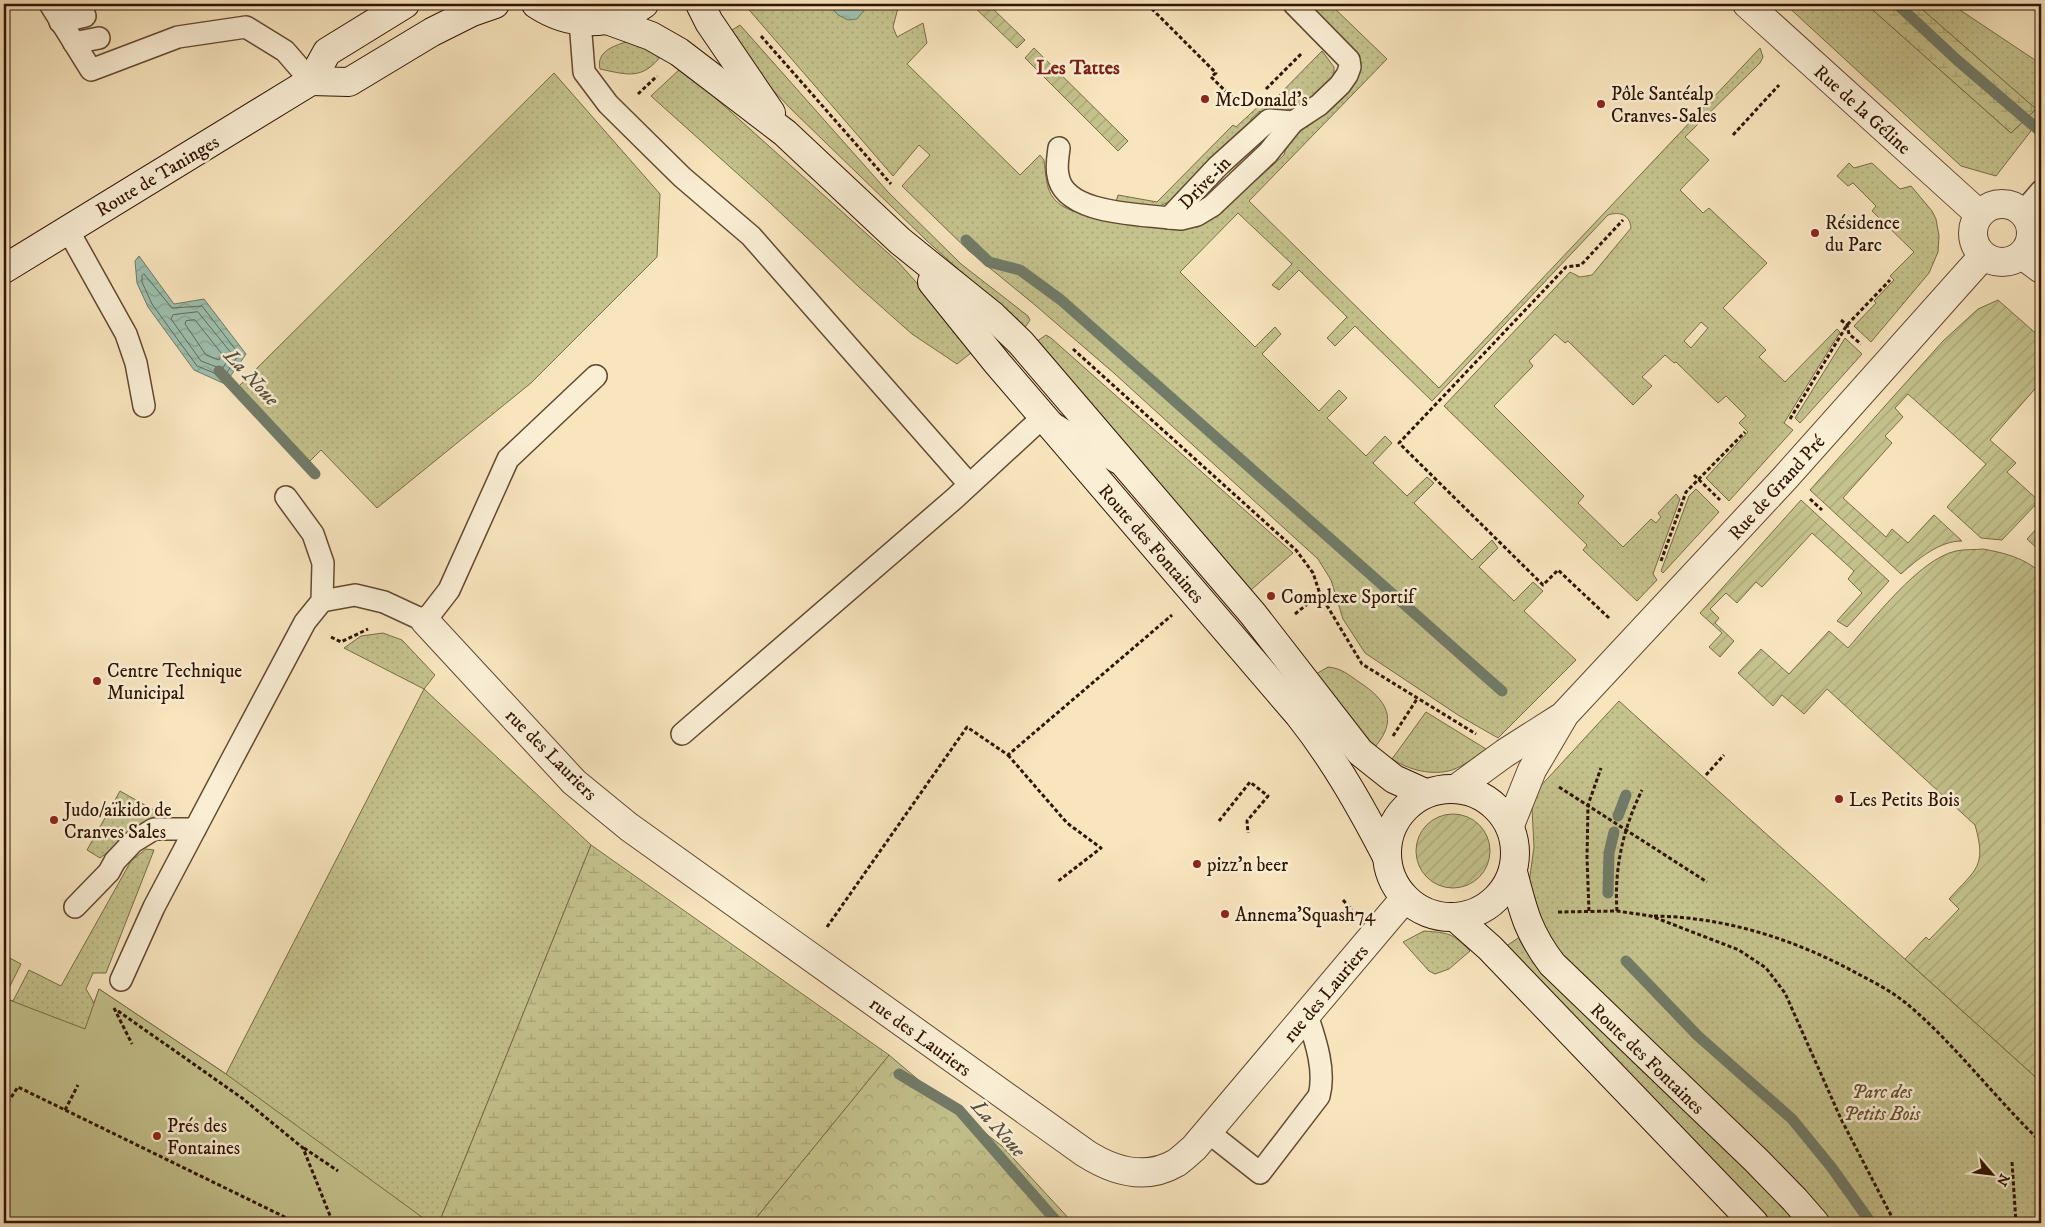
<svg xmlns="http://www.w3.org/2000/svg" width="2045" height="1227" font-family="'IM FELL DW Pica',serif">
	<defs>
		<pattern id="grass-dots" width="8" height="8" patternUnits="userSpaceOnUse" patternTransform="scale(1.25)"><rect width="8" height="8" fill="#c4c28d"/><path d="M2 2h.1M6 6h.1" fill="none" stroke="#a9a678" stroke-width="1.8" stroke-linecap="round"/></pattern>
		<pattern id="forest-crowns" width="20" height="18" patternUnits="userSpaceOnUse" patternTransform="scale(1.25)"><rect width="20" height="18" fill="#c4c28d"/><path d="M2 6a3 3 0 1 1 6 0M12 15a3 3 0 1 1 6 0" fill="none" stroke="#a9a678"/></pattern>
		<pattern id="wetland-marsh" width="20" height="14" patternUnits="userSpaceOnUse" patternTransform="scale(1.25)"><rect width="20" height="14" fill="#c4c28d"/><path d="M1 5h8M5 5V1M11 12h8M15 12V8" fill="none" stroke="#a9a678"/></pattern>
		<pattern id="garden-furrows" width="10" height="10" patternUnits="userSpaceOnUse" patternTransform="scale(1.25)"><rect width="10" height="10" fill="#c4c28d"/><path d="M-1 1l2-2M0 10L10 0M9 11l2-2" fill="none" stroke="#a9a678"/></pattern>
		<pattern id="water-waves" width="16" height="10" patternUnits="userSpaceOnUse" patternTransform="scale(1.25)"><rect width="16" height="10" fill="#9dbfae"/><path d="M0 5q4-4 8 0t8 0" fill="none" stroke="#88a394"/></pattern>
	</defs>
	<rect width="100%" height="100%" fill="#f8e5be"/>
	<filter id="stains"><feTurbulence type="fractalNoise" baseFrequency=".004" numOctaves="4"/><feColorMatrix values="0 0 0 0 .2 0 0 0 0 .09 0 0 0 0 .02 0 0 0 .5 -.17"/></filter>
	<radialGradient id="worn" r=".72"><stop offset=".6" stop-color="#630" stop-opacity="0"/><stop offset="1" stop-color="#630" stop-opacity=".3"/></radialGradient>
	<g fill="url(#grass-dots)" stroke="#7a6c46" fill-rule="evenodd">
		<path d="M744 4H829L838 15 857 18 869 4H899L893 27 897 37 923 23 927 43 907 64 1020 175 1040 155 1044 160C1047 185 1046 201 1073 211 1112 219 1166 236 1205 223L1261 176 1284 155 1286 148 1299 132 1314 122 1354 82 1301 4H1330L1387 59 1249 201 1439 388 1760 48 1763 57 1760 63 1685 137 1709 160 1680 190 1703 213 1709 208 1767 263 1723 308 1766 350 1759 357 1785 382 1837 329 1840 332 1784 423 1793 430 1729 501 1706 478 1748 432 1739 423 1746 416 1726 396 1718 403 1676 362 1674 363 1665 355 1642 377 1652 386 1633 405 1568 341 1565 343 1555 334 1529 361 1533 366 1494 406 1584 496 1578 503 1623 547 1651 519 1656 523 1661 517 1658 513 1676 494 1680 499 1653 574 1657 580 1637 601 1583 550 1587 545 1444 406 1570 272 1580 277 1592 275 1631 228C1630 215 1620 211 1608 215L1432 401 1355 326 1335 346 1327 338 1347 317 1299 270 1279 290 1272 285 1292 264 1238 213 1180 272 1255 347 1275 327 1281 334 1262 354 1319 411 1339 390 1347 398 1327 418 1366 456 1385 436 1392 443 1373 463 1407 496 1427 477 1434 483 1414 503 1472 560 1492 540 1498 548 1479 567 1514 601 1533 582 1543 591 1524 611 1576 660 1498 738 1458 715 1365 653 1343 619 1331 580 1318 559 1115 374 1035 305 969 251 902 186 930 155 919 145 893 176ZM1701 322 1708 328 1691 348 1684 341Z"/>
		<path d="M1785 4H1866L2011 133 2036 109 1916 4H1951L2041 64V123L2034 127 1996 176 1961 166Z"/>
		<path d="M740 25 888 192 961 264 1028 316 1030 320 1024 329 925 239 791 109 769 86 729 32Z"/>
		<path d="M626 42H636L661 56C642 80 628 75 600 69 596 52 613 46 626 42Z"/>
		<path d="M1322 51 1334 67V78L1298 109 1278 111 1265 115 1260 111 1251 119V122L1255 124 1173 200 1155 208 1116 202 1118 195 1157 202 1233 125 1236 127 1261 104 1271 103Z"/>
		<path d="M680 69 692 77 898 262 976 349 957 364 912 334 859 287 768 201 651 96Z"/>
		<path d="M554 73 660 194 657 257 531 383 377 508 321 450 310 461 236 389Z"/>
		<path d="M1849 163 1854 168 1872 163 1900 189 1911 186 1932 211 1936 219 1939 236 1938 252 1929 273 1871 342 1854 326 1876 303 1874 301 1894 280 1890 276 1914 252 1872 211 1876 206 1853 183 1848 186 1837 176Z"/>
		<path d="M1046 335 1051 338 1293 553 1251 590 1160 487 1036 342Z"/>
		<path d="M1845 338 1862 354 1800 423 1795 418Z"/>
		<path d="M1696 489 1719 512 1663 573 1661 571 1689 496Z"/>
		<path d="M383 633 402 640 435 675 424 689 591 845 439 1223H4V998L13 1001 29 970 61 986 131 861 146 849 154 850 106 973H93L86 989 94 1003 99 989 226 1074 424 689 344 648 361 636Z"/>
		<path d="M1328 667C1341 668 1349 675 1359 682 1387 700 1399 720 1374 748L1316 674Z"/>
		<path d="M1619 701 2041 1082V1223H1829L1813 1204 1565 960 1540 922 1529 883 1534 847 1532 809 1536 791Z"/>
		<path d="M1426 712 1486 749C1476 756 1464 766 1452 770 1432 776 1409 770 1392 759Z"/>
		<path d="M120 791 159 813 100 858 87 850Z"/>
		<path d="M1424 931C1450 933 1452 933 1470 951L1449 969 1435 974 1429 971 1403 942Z"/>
		<path d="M1521 936 1803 1223H1767L1505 947Z"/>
	</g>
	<path fill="url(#forest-crowns)" stroke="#7a6c46" d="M889 1055 947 1104 1002 1146 1073 1223H752Z"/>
	<g fill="url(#wetland-marsh)" stroke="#7a6c46">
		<path d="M1866 4H1916L2036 109 2011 133Z"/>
		<path d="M591 845 889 1055 752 1223H439Z"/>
	</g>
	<g fill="url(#garden-furrows)" stroke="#7a6c46">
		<path d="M971 4H988L1025 40 1017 48Z"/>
		<path d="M1034 48 1128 141 1118 151 1025 58Z"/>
		<path d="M1998 300 2041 338V382L1990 440 2016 463 2007 472 2039 501 2002 540 1981 538 1947 507 1986 464 1908 394 1895 408 1903 417 1885 436 1892 443 1843 498 1886 537 1892 529 1908 543 1934 515 1962 541C1939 541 1918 559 1901 574L1810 490 1943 341 1978 309Z"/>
		<path d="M1801 500 1889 581 1847 627 1837 621 1862 593 1848 579 1854 571 1812 533 1762 587 1756 582 1737 603 1726 593 1710 609 1719 618 1715 623 1734 641 1720 657 1709 647 1722 633 1700 613Z"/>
		<path d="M2041 524V552L2027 539Z"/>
		<path d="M1983 549C2005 553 2025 558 2041 573V1082L1905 959 1926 937 1929 940 1959 909 1949 899C1976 869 1987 867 1975 825L1827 689 1804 714 1782 695 1773 706 1738 673 1761 649 1789 674 1829 631 1848 648C1873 620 1919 559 1956 551 1965 549 1974 550 1983 549Z"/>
		<circle cx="1453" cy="851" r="37"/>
	</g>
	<g fill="#c4c28d" stroke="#7a6c46">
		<path d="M4 955 21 964 6 994 4 993Z"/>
		<path d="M99 989 226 1074 430 1223H4V998L85 1029Z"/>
	</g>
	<g fill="url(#water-waves)" stroke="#717b68">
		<path d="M829 4H869L857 19 848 20 838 15Z"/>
		<path d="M139 256 174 304 204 299 246 354 225 384 194 370 148 307 137 283 135 261Z"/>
	</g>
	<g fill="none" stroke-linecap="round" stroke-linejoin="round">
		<g stroke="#666a57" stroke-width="1">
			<path d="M144 274 172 308 202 306 239 354 224 377 197 366 152 304 142 282V276Z"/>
			<path d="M198 312 232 354 222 369 201 361 171 319 173 315Z"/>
			<path d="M195 320 222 354 219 360 206 355 185 324 186 321Z"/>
		</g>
		<g stroke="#717b68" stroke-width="11">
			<path d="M1897 4 1957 60 2041 132"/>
			<path d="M966 240 989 262 1020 270 1061 300 1502 691"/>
			<path d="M219 371 315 474"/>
			<path d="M1618 816 1626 795"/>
			<path d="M1608 893 1609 853 1614 832"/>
			<path d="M1626 961 1698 1036 1792 1119 1832 1168 1871 1223"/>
			<path d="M899 1074 959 1110 1058 1223"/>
		</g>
		<g stroke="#624930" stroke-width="24">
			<g id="lane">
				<path d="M50 4 91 70 178 37 246 27 285 51 311 81"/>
				<path d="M580 21 584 72 608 104 682 177 751 236 969 484"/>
				<path d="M60 22 85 16"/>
				<path d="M74 43 99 38"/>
				<path d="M1059 148C1058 156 1056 167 1058 175 1063 214 1138 214 1169 218L1218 166 1269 120 1293 122"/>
				<path d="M2023 212 2041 191"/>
				<path d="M1169 218 1181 219 1197 215 1212 206 1268 153 1293 122 1319 105 1340 85 1347 75 1350 67 1349 60 1294 4"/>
				<path d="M68 230 126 334 136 363 144 406"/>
				<path d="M322 601 355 595 384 602 425 621 449 590 508 459 596 376"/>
				<path d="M682 734 954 499 1043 417 1116 462"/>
				<path d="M75 907 109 872 115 861 133 842 154 829H195"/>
				<path d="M121 980 154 907 230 763 305 622 322 601 323 563 313 534 286 497"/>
				<path d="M1208 1132 1260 1173 1319 1096C1326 1070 1315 1039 1307 1015"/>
			</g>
		</g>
		<g stroke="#624930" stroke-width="30">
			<g id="street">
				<path d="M1747 4 1979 214"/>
				<circle cx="2002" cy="233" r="29"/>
				<path d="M2022 255 2041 269"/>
				<path d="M425 621 574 782 629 827 1085 1153C1113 1171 1145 1181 1176 1163 1182 1159 1188 1153 1194 1148L1405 898"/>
				<path d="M1457 788 1505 753 1560 718"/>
				<path d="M1510 825 1532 770 1565 714 1785 478 1983 256"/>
			</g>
		</g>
		<g stroke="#301500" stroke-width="30">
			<g id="secondary">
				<path d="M536 4C569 26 610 28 644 4"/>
				<path d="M700 4 709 22 771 113"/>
				<path d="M607 20 651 36 679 52 785 133 900 241 993 316 1021 343 1253 614 1360 752 1394 779 1425 793"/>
				<path d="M311 81 349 82 432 32 472 12 495 4"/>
				<path d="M4 269 311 81 327 52 405 4"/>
				<path d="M932 282 998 364 1299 715C1334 759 1361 807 1387 857"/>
				<circle cx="1451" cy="853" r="64"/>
				<path d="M1513 872C1523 910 1527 931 1552 964L1756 1160 1795 1200 1815 1223"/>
				<path d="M1455 917 1490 948 1754 1223"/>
			</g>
		</g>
		<g stroke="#301500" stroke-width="3" stroke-dasharray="4 2.5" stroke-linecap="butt">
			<path d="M1147 4 1216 73 1211 77 1241 106"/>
			<path d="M761 36 891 184"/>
			<path d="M1266 89 1302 53"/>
			<path d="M638 94 657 76"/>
			<path d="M1733 135 1779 85"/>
			<path d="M1841 320 1847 325 1849 334 1861 344"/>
			<path d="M1073 349 1296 550 1313 573 1320 594 1362 664 1476 734"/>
			<path d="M1790 419 1847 325 1890 280"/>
			<path d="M1694 475 1720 500"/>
			<path d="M1810 499 1822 510"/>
			<path d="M1661 561 1686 492 1745 432"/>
			<path d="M1295 614 1320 594"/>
			<path d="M1609 618 1558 570 1543 585 1399 443 1566 267 1581 265 1623 220"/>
			<path d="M331 637 341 642 368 629"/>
			<path d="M1393 736 1417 699"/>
			<path d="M1008 755 1067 823 1101 848 1057 882"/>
			<path d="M1706 775 1724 755"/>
			<path d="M1559 787 1707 882"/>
			<path d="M1219 821 1250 782 1268 796 1247 821 1248 833"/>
			<path d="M1343 900 1352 910"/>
			<path d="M1589 911 1587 858 1588 805 1601 768"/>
			<path d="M1617 911C1614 868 1623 829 1642 790"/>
			<path d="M1558 912 1617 911 1651 916 1739 950 1766 968 1785 993 1841 1119 1895 1223"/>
			<path d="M1654 916C1726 917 1797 940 1860 975 1876 983 1892 992 1906 1003 1955 1044 1994 1097 2041 1142"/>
			<path d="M827 927 967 727 1008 755 1172 615"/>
			<path d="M114 1008 132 1044"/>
			<path d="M118 1011 242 1098 303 1148 333 1223"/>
			<path d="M4 1108 18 1087 297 1223"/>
			<path d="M65 1110 78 1085"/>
			<path d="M304 1148 338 1171"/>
			<path d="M2012 1162 2016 1223"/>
		</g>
		<use href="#lane" stroke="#faeed5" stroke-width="21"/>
		<use href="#street" stroke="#faeed5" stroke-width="28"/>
		<use href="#secondary" stroke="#faeed5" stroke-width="28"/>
	</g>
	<g fill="#8f2418" stroke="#faeed5" stroke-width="2">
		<circle cx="1205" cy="99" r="5"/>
		<circle cx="1601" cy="104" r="5"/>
		<circle cx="1815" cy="233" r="5"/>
		<circle cx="1271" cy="596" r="5"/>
		<circle cx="97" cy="681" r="5"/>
		<circle cx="1839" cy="799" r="5"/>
		<circle cx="54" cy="820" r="5"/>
		<circle cx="1197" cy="864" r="5"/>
		<circle cx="1225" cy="914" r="5"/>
		<circle cx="157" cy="1136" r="5"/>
	</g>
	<g text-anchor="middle" stroke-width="5" stroke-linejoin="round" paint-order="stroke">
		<g font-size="19" fill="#301500" stroke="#faeed5" text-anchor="start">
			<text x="1611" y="100">Pôle Santéalp<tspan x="1611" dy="22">Cranves-Sales</tspan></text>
			<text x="1215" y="106">McDonald's</text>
			<text x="1825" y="229">Résidence<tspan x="1825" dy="22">du Parc</tspan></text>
			<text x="1281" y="603">Complexe Sportif</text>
			<text x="107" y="677">Centre Technique<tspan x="107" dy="22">Municipal</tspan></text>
			<text x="1849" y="806">Les Petits Bois</text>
			<text x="64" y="816">Judo/aïkido de<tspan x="64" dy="22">Cranves Sales</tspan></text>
			<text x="1207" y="871">pizz'n beer</text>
			<text x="1235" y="921">Annema'Squash74</text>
			<text x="167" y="1132">Prés des<tspan x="167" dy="22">Fontaines</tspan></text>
		</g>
		<g font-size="19" fill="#301500" stroke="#faeed5">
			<text transform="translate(1863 109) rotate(42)" y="7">Rue de la Géline</text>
			<text transform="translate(157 175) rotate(-31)" y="7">Route de Taninges</text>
			<text transform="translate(1204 182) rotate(-46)" y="7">Drive-in</text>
			<text transform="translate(1776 487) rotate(-48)" y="7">Rue de Grand Pré</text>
			<text transform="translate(1152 543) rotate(49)" y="7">Route des Fontaines</text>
			<text transform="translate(552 754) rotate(45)" y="7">rue des Lauriers</text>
			<text transform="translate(1325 993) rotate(-50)" y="7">rue des Lauriers</text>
			<text transform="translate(921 1036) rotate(36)" y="7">rue des Lauriers</text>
			<text transform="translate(1648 1058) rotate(44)" y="7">Route des Fontaines</text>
		</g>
		<g font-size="19" font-style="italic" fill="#645231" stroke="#faeed5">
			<text x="1882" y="1098">Parc des<tspan x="1882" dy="22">Petits Bois</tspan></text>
		</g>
		<g font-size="20" font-weight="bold" fill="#7a1f14" stroke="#faeed5">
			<text x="1078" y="74">Les Tattes</text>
		</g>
		<g font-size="20" font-style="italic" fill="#56503d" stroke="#faeed5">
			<text transform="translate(252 377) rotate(47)" y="7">La Noue</text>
			<text transform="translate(999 1128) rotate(48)" y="7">La Noue</text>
		</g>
	</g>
	<rect width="2045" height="1227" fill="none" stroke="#f8e5be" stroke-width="20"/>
	<rect x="5" y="5" width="2035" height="1217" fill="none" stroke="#301500" stroke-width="2.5"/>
	<rect x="10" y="10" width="2025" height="1207" fill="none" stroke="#301500"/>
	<g transform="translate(1992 1174) rotate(118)" stroke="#faeed5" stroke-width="4" paint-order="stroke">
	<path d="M0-4L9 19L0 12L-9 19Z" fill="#301500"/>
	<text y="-8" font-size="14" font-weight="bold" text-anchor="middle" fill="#301500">N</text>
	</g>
	<rect width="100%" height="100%" filter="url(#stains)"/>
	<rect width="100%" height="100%" fill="url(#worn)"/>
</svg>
